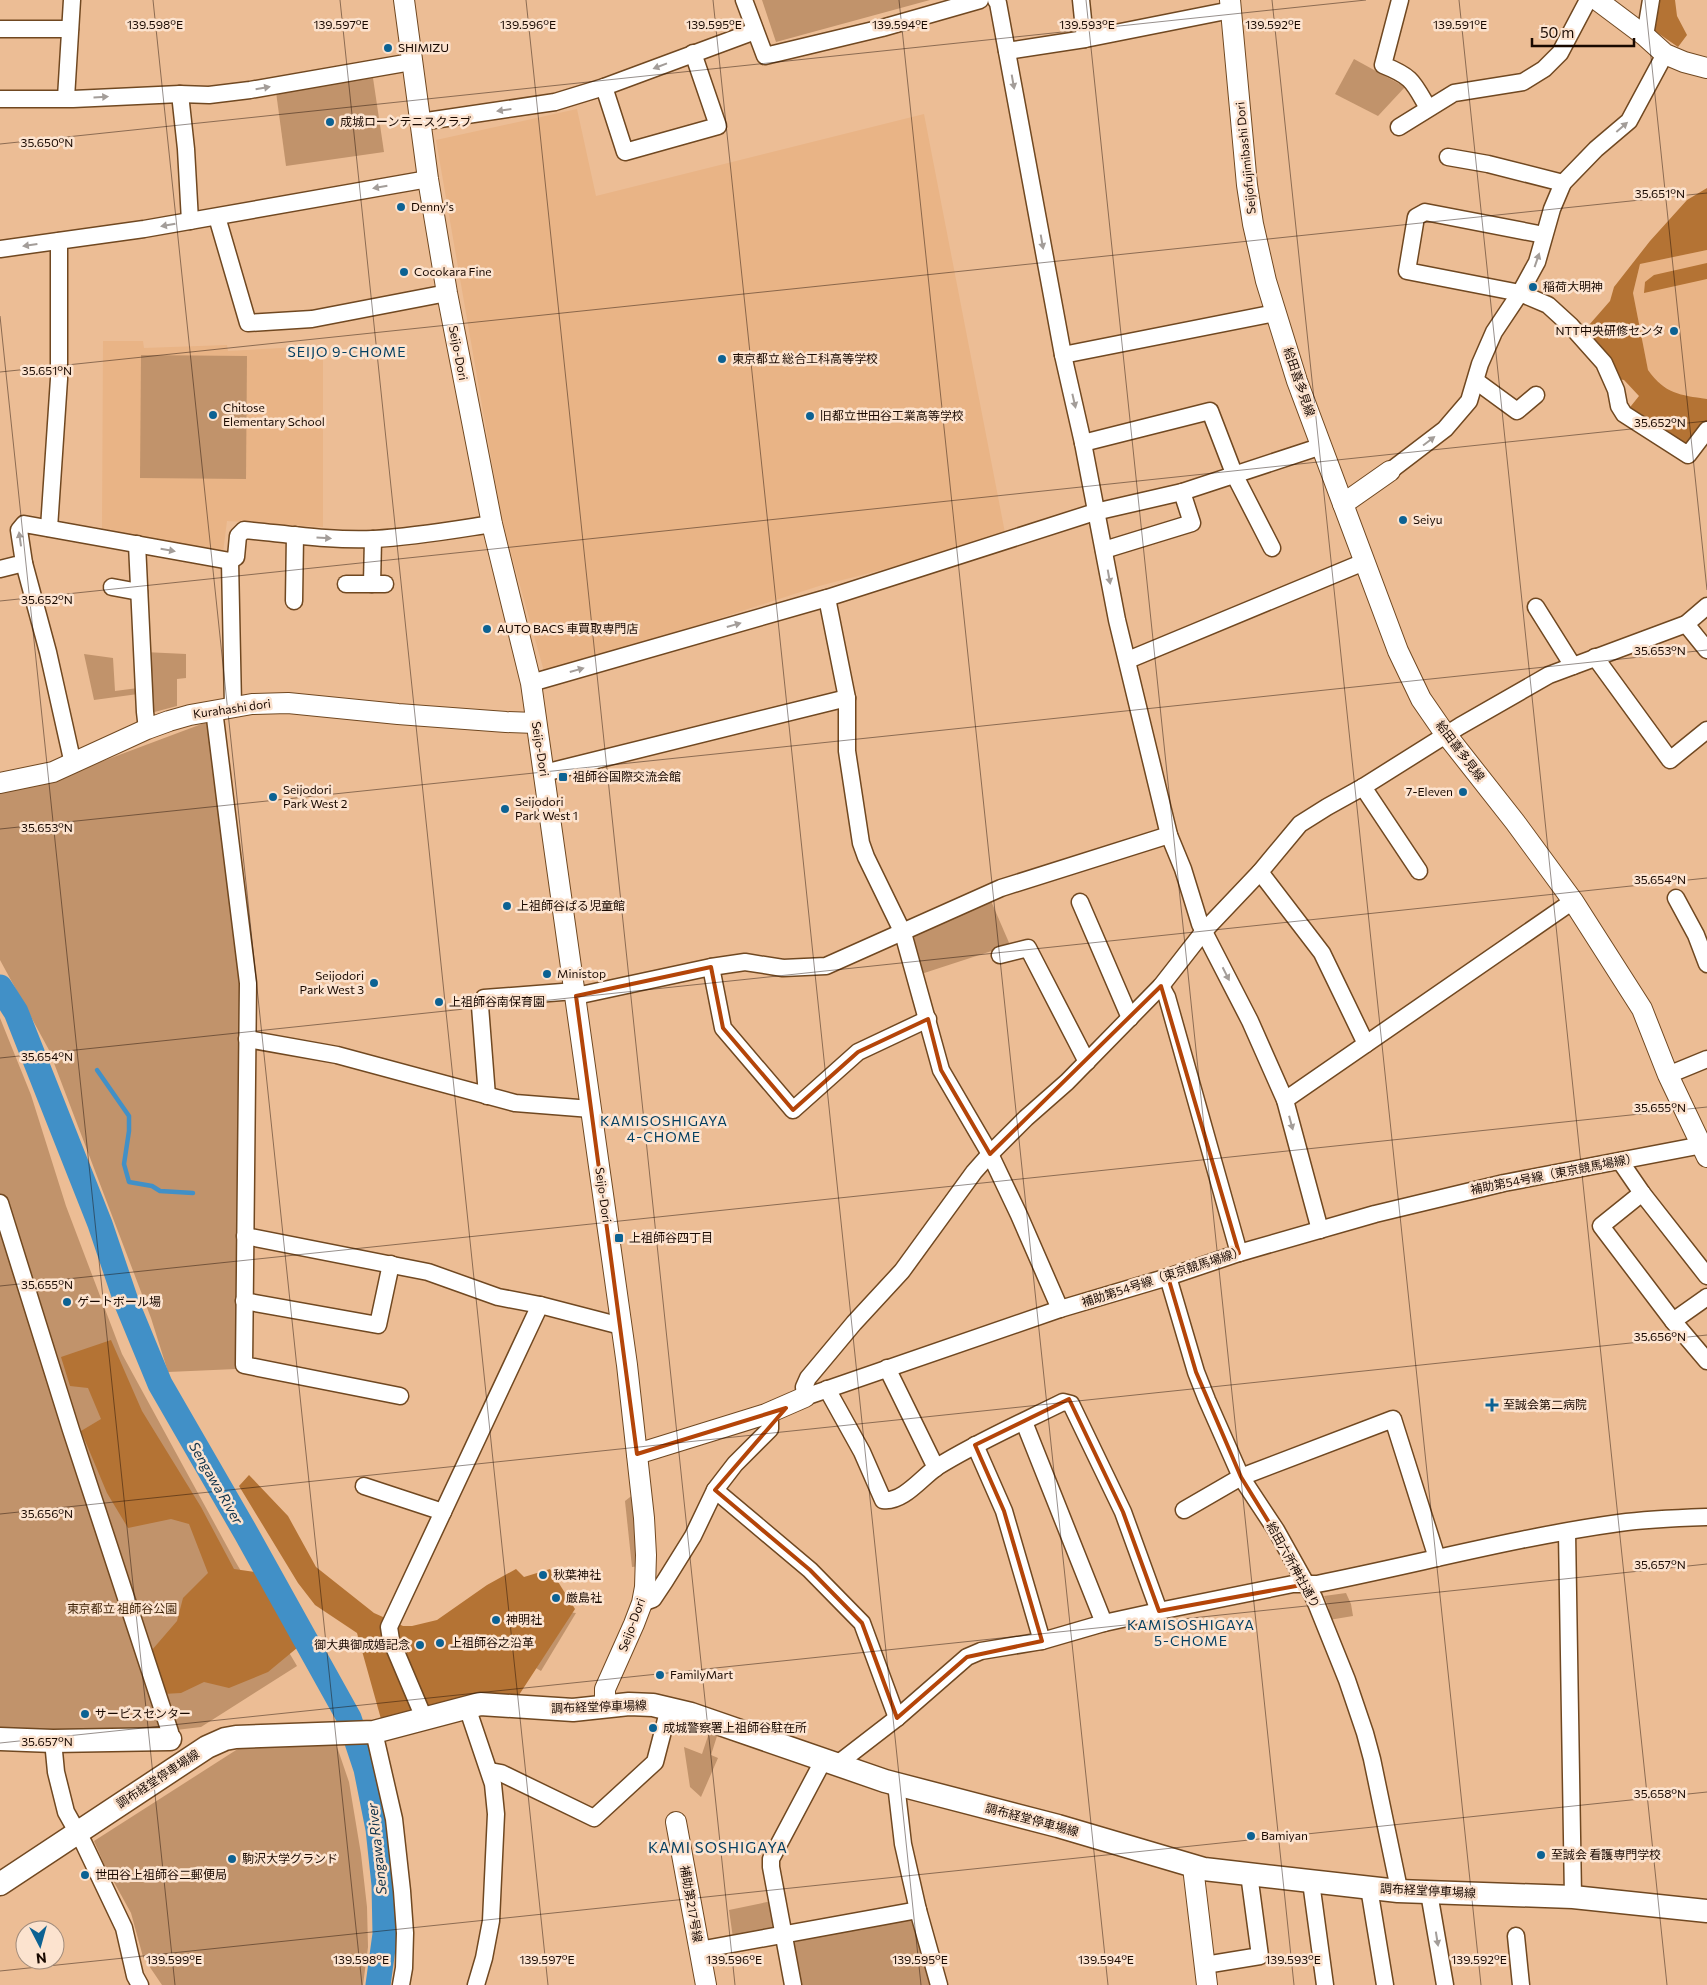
<svg xmlns="http://www.w3.org/2000/svg" width="1707" height="1985" font-family="Commissioner,'Noto Sans JP',sans-serif">
	<rect width="100%" height="100%" fill="#ecbd95"/>
	<g fill="#e9b486">
		<path d="M577 109 596 196 924 114 1006 538 819 586 545 675 502 521 436 140Z"/>
		<path d="M1707 250V399L1675 394 1655 380 1648 370 1633 293 1640 264Z"/>
		<path d="M103 341H143L144 348 227 345 228 351 319 346 323 357V527L227 521 223 552 102 529Z"/>
	</g>
	<g fill="#c1936b">
		<path d="M762 0H930L776 42Z"/>
		<path d="M1354 59 1405 87 1378 116 1335 94Z"/>
		<path d="M373 78 384 152 286 166 276 92Z"/>
		<path d="M141 355 247 356 246 479 140 478Z"/>
		<path d="M144 652 186 654V678L177 679V706L147 714Z"/>
		<path d="M84 654 113 658 115 691 138 688V694L94 700Z"/>
		<path d="M207 722 243 981 237 1197 236 1369 168 1372 151 1318 49 1050 0 960V791L55 779Z"/>
		<path d="M988 894 1010 945 915 976 903 936Z"/>
		<path d="M0 1018 31 1095 66 1206 122 1354 235 1561 297 1666 201 1727 176 1730 0 1733Z"/>
		<path d="M634 1494 640 1566 632 1567 625 1501Z"/>
		<path d="M1346 1593 1351 1604 1353 1616 1329 1620 1325 1610 1329 1609 1324 1596Z"/>
		<path d="M550 1610 576 1613 541 1671 519 1658Z"/>
		<path d="M710 1730 718 1733 711 1755 718 1758 701 1797 690 1787 684 1747 702 1754Z"/>
		<path d="M335 1741 349 1782 361 1854 367 1907 368 1947 363 1985H162L143 1957 131 1913 104 1864 94 1841 244 1745Z"/>
		<path d="M772 1901 776 1926 772 1930 733 1938 729 1910Z"/>
		<path d="M913 1916 932 1985H798L789 1941Z"/>
	</g>
	<g fill="#b47334">
		<path d="M1660 0H1675L1677 16 1687 35 1678 47 1655 31Z"/>
		<path d="M1707 188V250L1640 264 1633 293 1648 370C1665 394 1680 395 1707 399V424L1690 448 1627 411 1639 396 1624 380 1618 379 1582 333 1610 301 1614 287 1650 241 1687 200Z"/>
		<path d="M1707 263V279L1644 293 1645 282 1654 275Z"/>
		<path d="M111 1340 142 1411 201 1507 234 1569 255 1572 303 1643 268 1672 229 1688 204 1682 181 1693 163 1694 152 1650 177 1621 183 1598 208 1573 189 1524 171 1519 128 1528 107 1493 81 1431 101 1419 88 1388 70 1386 61 1357Z"/>
		<path d="M249 1475 288 1516 316 1567 374 1613 403 1626H412L437 1620 487 1585 516 1569 524 1577 550 1569 575 1609 517 1698 381 1719 357 1633 315 1605 298 1583 239 1486Z"/>
	</g>
	<g fill="none" stroke-linecap="round" stroke-linejoin="round">
		<path stroke="#4190c7" stroke-width="4.5" d="M97 1070 129 1116V1131L124 1164 129 1182 152 1186 160 1191 193 1193"/>
		<path stroke="#4190c7" stroke-width="25" d="M0 987 16 1012 100 1224 127 1304 160 1384 246 1533 349 1718 366 1769 378 1829 384 1885 385 1934 378 1985"/>
		<g stroke="#704821" stroke-width="19">
			<g id="minor">
				<path d="M744 0 765 56 882 28 980 0"/>
				<path d="M996 0 998 3 1063 355 1083 443 1117 620 1169 835 1183 869 1200 924 1250 1021 1285 1100 1320 1230"/>
				<path d="M1081 0 1085 39"/>
				<path d="M1400 0 1383 65C1413 77 1413 82 1428 108"/>
				<path d="M0 29H70"/>
				<path d="M1645 36 1651 0"/>
				<path d="M1007 51 1085 39 1231 10"/>
				<path d="M604 87 625 152 718 126 693 53"/>
				<path d="M180 94 186 149 190 221"/>
				<path d="M66 98 72 0"/>
				<path d="M0 99H73L180 94 209 95 250 90 411 62"/>
				<path d="M420 122 555 102 604 87 755 31"/>
				<path d="M1399 127 1454 93 1523 82 1544 69 1560 53 1588 0"/>
				<path d="M1448 157 1488 164 1563 183"/>
				<path d="M217 217 248 323 312 319 447 293"/>
				<path d="M1544 235 1425 212 1416 217 1407 271 1520 293 1548 305 1571 326 1604 363 1616 390 1619 406 1624 414 1688 455 1707 430"/>
				<path d="M0 249 144 229 428 179"/>
				<path d="M1063 355 1275 313"/>
				<path d="M1476 381 1517 411 1536 395"/>
				<path d="M1083 443 1210 411 1235 476 1272 548"/>
				<path d="M1390 471 1445 429 1469 401 1480 364 1494 332 1520 293 1537 262 1552 209 1563 183 1596 149 1629 121 1665 54"/>
				<path d="M49 528 59 379V241"/>
				<path d="M137 544 145 712 147 729"/>
				<path d="M1104 550 1192 523 1182 492"/>
				<path d="M230 561 233 706"/>
				<path d="M24 563 48 652 73 764"/>
				<path d="M0 569 24 563 19 530 24 524 230 561 236 557 238 536 244 530C287 534 331 541 374 539 414 537 453 530 492 524"/>
				<path d="M346 584H385"/>
				<path d="M372 584 373 539"/>
				<path d="M112 587 139 592"/>
				<path d="M827 598 847 698V751L861 843 866 857 903 933 941 1070 990 1154 1019 1215 1060 1309"/>
				<path d="M294 601 295 535"/>
				<path d="M1707 606 1686 624 1549 675 1460 726 1363 787 1327 807 1300 824 1260 872 1204 931 1161 986 1067 1082 1026 1118 990 1154 974 1172 902 1271 854 1323 808 1378 804 1387 805 1397 1060 1309 1168 1277 1239 1253 1375 1214 1504 1183 1707 1144"/>
				<path d="M1536 607 1573 666"/>
				<path d="M1686 624 1707 650"/>
				<path d="M1595 657 1670 760 1707 730"/>
				<path d="M1128 660 1364 562"/>
				<path d="M531 683 827 598 1095 512 1182 492 1322 446"/>
				<path d="M214 710 248 983 244 1365 400 1396"/>
				<path d="M544 773 847 698"/>
				<path d="M1363 787 1419 871"/>
				<path d="M1260 872 1322 953 1366 1044"/>
				<path d="M1676 898 1696 935 1707 964"/>
				<path d="M1080 902 1130 1018"/>
				<path d="M1000 955 1028 948 1087 1062"/>
				<path d="M711 967 723 1028 793 1110 858 1052 928 1019"/>
				<path d="M1161 986 1167 997 1239 1253"/>
				<path d="M576 996 711 967 745 962 783 968 826 966 1001 888 1169 835"/>
				<path d="M247 1039 337 1055 515 1103 591 1109"/>
				<path d="M1668 1075 1707 1059"/>
				<path d="M487 1096 480 1006 484 998 575 991"/>
				<path d="M1285 1100 1573 901"/>
				<path d="M1620 1161 1642 1193 1707 1276"/>
				<path d="M1642 1193 1601 1226 1673 1321 1707 1361"/>
				<path d="M0 1203 71 1430 170 1732V1739"/>
				<path d="M245 1236 428 1272 498 1297 540 1305 621 1326"/>
				<path d="M1168 1277 1196 1372 1207 1400 1241 1477 1276 1530 1314 1598 1347 1680 1365 1733 1372 1759 1398 1884V1891"/>
				<path d="M244 1301 378 1325 391 1264"/>
				<path d="M1673 1321 1707 1297"/>
				<path d="M887 1368 936 1468"/>
				<path d="M827 1389 862 1452 883 1500C903 1503 922 1477 937 1467 977 1442 1021 1423 1063 1402L1071 1404 1123 1512 1159 1611"/>
				<path d="M1024 1422 1104 1623"/>
				<path d="M975 1445 1004 1511 1042 1641"/>
				<path d="M364 1486 443 1512"/>
				<path d="M715 1490 810 1570 862 1623 897 1718"/>
				<path d="M1184 1510 1241 1477 1393 1419 1437 1558"/>
				<path d="M1567 1532 1573 1897"/>
				<path d="M642 1603 653 1599 665 1581 693 1536 715 1490 735 1464 770 1429V1422L766 1414"/>
				<path d="M467 1707 493 1784 496 1814 491 1921 484 1958 476 1985"/>
				<path d="M424 1718 391 1640 389 1627 540 1305"/>
				<path d="M374 1732 394 1819 402 1891 405 1933 404 1968 401 1985"/>
				<path d="M53 1741 56 1772 66 1812 84 1844 124 1928 135 1976 140 1985"/>
				<path d="M838 1766 840 1762 897 1718 967 1657 981 1651 1042 1641 1104 1623 1159 1611 1293 1584H1317C1418 1564 1517 1537 1619 1523 1648 1519 1678 1518 1707 1517"/>
				<path d="M490 1771 501 1773 594 1818 655 1762 669 1708"/>
				<path d="M896 1784 903 1844 918 1910 939 1985"/>
				<path d="M1311 1882 1325 1985"/>
				<path d="M1369 1888 1385 1985"/>
				<path d="M1429 1893 1445 1985"/>
				<path d="M1516 1936 1521 1985"/>
				<path d="M699 1950 918 1910"/>
				<path d="M1205 1965 1260 1956 1249 1874"/>
				<path d="M793 1985 771 1867V1859L823 1761"/>
			</g>
		</g>
		<g stroke="#704821" stroke-width="22">
			<g id="tertiary">
				<path d="M404 0 428 179 447 293 492 524 531 683 627 1365 644 1518 646 1555 645 1587 642 1603 634 1624 605 1689V1706"/>
				<path d="M1230 0 1247 185 1253 224 1266 281 1297 381 1398 651 1421 699 1441 728 1515 822 1573 901 1642 1009 1668 1075 1707 1157"/>
				<path d="M1597 0 1645 36 1665 54 1684 62 1707 68"/>
				<path d="M1343 504 1390 471"/>
				<path d="M0 783 53 772 147 729 169 721 190 715 252 704 288 703 398 714 506 722 536 723"/>
				<path d="M637 1454 766 1414 805 1397"/>
				<path d="M676 1822 706 1985"/>
				<path d="M1193 1867 1207 1985"/>
			</g>
		</g>
		<g stroke="#704821" stroke-width="25">
			<g id="secondary">
				<path d="M0 1739 53 1741 170 1739"/>
				<path d="M0 1884 207 1747 225 1739 236 1737 374 1732 480 1704 573 1710 629 1704 653 1705 691 1714 885 1781 1058 1826 1204 1869 1398 1891 1573 1897 1707 1911"/>
			</g>
		</g>
		<use href="#minor" stroke="#fff" stroke-width="16"/>
		<use href="#tertiary" stroke="#fff" stroke-width="20"/>
		<use href="#secondary" stroke="#fff" stroke-width="22"/>
	</g>
	<defs><path id="oneway-solid" d="M-6-.8H1V-3.2L6.5 0L1 3.2V.8H-6Z" transform="scale(1.25)"/></defs>
	<g fill="#a39d99">
		<use href="#oneway-solid" transform="translate(660 66) rotate(159)"/>
		<use href="#oneway-solid" transform="translate(1013 82) rotate(80)"/>
		<use href="#oneway-solid" transform="translate(263 88) rotate(-10)"/>
		<use href="#oneway-solid" transform="translate(101 97) rotate(-3)"/>
		<use href="#oneway-solid" transform="translate(504 110) rotate(172)"/>
		<use href="#oneway-solid" transform="translate(1622 127) rotate(-41)"/>
		<use href="#oneway-solid" transform="translate(380 187) rotate(170)"/>
		<use href="#oneway-solid" transform="translate(168 225) rotate(170)"/>
		<use href="#oneway-solid" transform="translate(1042 242) rotate(80)"/>
		<use href="#oneway-solid" transform="translate(30 245) rotate(172)"/>
		<use href="#oneway-solid" transform="translate(1537 260) rotate(-71)"/>
		<use href="#oneway-solid" transform="translate(1074 401) rotate(77)"/>
		<use href="#oneway-solid" transform="translate(1429 441) rotate(-37)"/>
		<use href="#oneway-solid" transform="translate(324 538) rotate(3)"/>
		<use href="#oneway-solid" transform="translate(20 539) rotate(-98)"/>
		<use href="#oneway-solid" transform="translate(168 550) rotate(10)"/>
		<use href="#oneway-solid" transform="translate(1109 577) rotate(80)"/>
		<use href="#oneway-solid" transform="translate(734 625) rotate(-16)"/>
		<use href="#oneway-solid" transform="translate(577 670) rotate(-16)"/>
		<use href="#oneway-solid" transform="translate(1226 974) rotate(63)"/>
		<use href="#oneway-solid" transform="translate(1291 1123) rotate(75)"/>
		<use href="#oneway-solid" transform="translate(1437 1939) rotate(81)"/>
	</g>
	<path fill="none" stroke="#b44509" stroke-width="4" stroke-linejoin="round" d="M711 967 723 1028 793 1110 858 1052 928 1019 941 1070 990 1154 1161 986 1239 1253 1168 1277 1196 1372 1241 1477 1307 1584 1159 1611 1123 1512 1069 1399 975 1445 1004 1511 1042 1641 967 1657 897 1718 862 1623 810 1570 715 1490 786 1408 637 1454 576 996Z"/>
	<path fill="none" stroke="#190900" stroke-width="1" stroke-opacity="0.45" d="M153 0 362 1985M340 0 548 1985M526 0 735 1985M713 0 921 1985M899 0 1108 1985M1086 0 1294 1985M1272 0 1481 1985M1459 0 1667 1985M1645 0 1707 590M0 144 1366 0M0 316 175 1985M0 372 1707 193M0 601 1707 421M0 829 1707 650M0 1058 1707 878M0 1286 1707 1107M0 1514 1707 1335M0 1743 1707 1564M0 1971 1707 1792"/>
	<g fill="#0c6293" stroke="#fce3cf" stroke-width="2">
		<circle cx="388" cy="48" r="5"/>
		<circle cx="330" cy="122" r="5"/>
		<circle cx="401" cy="207" r="5"/>
		<circle cx="404" cy="272" r="5"/>
		<circle cx="1533" cy="287" r="5"/>
		<circle cx="1674" cy="331" r="5"/>
		<circle cx="722" cy="359" r="5"/>
		<circle cx="213" cy="415" r="5"/>
		<circle cx="810" cy="416" r="5"/>
		<circle cx="1403" cy="520" r="5"/>
		<circle cx="487" cy="629" r="5"/>
		<rect x="558" y="772" width="10" height="10" rx="2.5"/>
		<circle cx="1463" cy="792" r="5"/>
		<circle cx="273" cy="797" r="5"/>
		<circle cx="505" cy="809" r="5"/>
		<circle cx="507" cy="906" r="5"/>
		<circle cx="547" cy="974" r="5"/>
		<circle cx="374" cy="983" r="5"/>
		<circle cx="439" cy="1002" r="5"/>
		<rect x="614" y="1233" width="10" height="10" rx="2.5"/>
		<circle cx="67" cy="1302" r="5"/>
		<path d="M1489.5 1397.5h5v5h5v5h-5v5h-5v-5h-5v-5h5z"/>
		<circle cx="543" cy="1575" r="5"/>
		<circle cx="556" cy="1598" r="5"/>
		<circle cx="496" cy="1620" r="5"/>
		<circle cx="440" cy="1643" r="5"/>
		<circle cx="420" cy="1645" r="5"/>
		<circle cx="660" cy="1675" r="5"/>
		<circle cx="85" cy="1714" r="5"/>
		<circle cx="653" cy="1728" r="5"/>
		<circle cx="1251" cy="1836" r="5"/>
		<circle cx="1541" cy="1855" r="5"/>
		<circle cx="232" cy="1859" r="5"/>
		<circle cx="85" cy="1875" r="5"/>
	</g>
	<g text-anchor="middle" stroke-width="5" stroke-linejoin="round" paint-order="stroke">
		<g font-size="12" fill="#190900" stroke="#fce3cf" text-anchor="start">
			<text x="398" y="52">SHIMIZU</text>
			<text x="340" y="126">成城ローンテニスクラブ</text>
			<text x="411" y="211">Denny's</text>
			<text x="414" y="276">Cocokara Fine</text>
			<text x="1543" y="291">稲荷大明神</text>
			<text x="1664" y="335" text-anchor="end">NTT中央研修センタ</text>
			<text x="732" y="363">東京都立 総合工科高等学校</text>
			<text x="223" y="412">Chitose<tspan x="223" dy="14">Elementary School</tspan></text>
			<text x="820" y="420">旧都立世田谷工業高等学校</text>
			<text x="1413" y="524">Seiyu</text>
			<text x="497" y="633">AUTO BACS 車買取専門店</text>
			<text x="573" y="781">祖師谷国際交流会館</text>
			<text x="283" y="794">Seijodori<tspan x="283" dy="14">Park West 2</tspan></text>
			<text x="1453" y="796" text-anchor="end">7-Eleven</text>
			<text x="515" y="806">Seijodori<tspan x="515" dy="14">Park West 1</tspan></text>
			<text x="517" y="910">上祖師谷ぱる児童館</text>
			<text x="557" y="978">Ministop</text>
			<text x="364" y="980" text-anchor="end">Seijodori<tspan x="364" dy="14">Park West 3</tspan></text>
			<text x="449" y="1006">上祖師谷南保育園</text>
			<text x="629" y="1242">上祖師谷四丁目</text>
			<text x="77" y="1306">ゲートボール場</text>
			<text x="1503" y="1409">至誠会第二病院</text>
			<text x="553" y="1579">秋葉神社</text>
			<text x="566" y="1602">厳島社</text>
			<text x="506" y="1624">神明社</text>
			<text x="450" y="1647">上祖師谷之沿革</text>
			<text x="410" y="1649" text-anchor="end">御大典御成婚記念</text>
			<text x="670" y="1679">FamilyMart</text>
			<text x="95" y="1718">サービスセンター</text>
			<text x="663" y="1732">成城警察署上祖師谷駐在所</text>
			<text x="1261" y="1840">Bamiyan</text>
			<text x="1551" y="1859">至誠会 看護専門学校</text>
			<text x="242" y="1863">駒沢大学グランド</text>
			<text x="95" y="1879">世田谷上祖師谷二郵便局</text>
		</g>
		<g font-size="12" fill="#190900" stroke="#fce3cf">
			<text transform="translate(1246 158) rotate(-96)" y="4">Seijofujimibashi Dori</text>
			<text transform="translate(458 353) rotate(79)" y="4">Seijo-Dori</text>
			<text transform="translate(1299 382) rotate(71)" y="4">給田喜多見線</text>
			<text transform="translate(232 709) rotate(-8)" y="4">Kurahashi dori</text>
			<text transform="translate(540 749) rotate(81)" y="4">Seijo-Dori</text>
			<text transform="translate(1460 751) rotate(53)" y="4">給田喜多見線</text>
			<text transform="translate(1554 1174) rotate(-11)" y="4">補助第54号線（東京競馬場線）</text>
			<text transform="translate(603 1195) rotate(82)" y="4">Seijo-Dori</text>
			<text transform="translate(1163 1277) rotate(-18)" y="4">補助第54号線（東京競馬場線）</text>
			<text transform="translate(1293 1565) rotate(61)" y="4">給田六所神社通り</text>
			<text transform="translate(632 1625) rotate(-70)" y="4">Seijo-Dori</text>
			<text transform="translate(599 1707) rotate(-2)" y="4">調布経堂停車場線</text>
			<text transform="translate(158 1779) rotate(-33)" y="4">調布経堂停車場線</text>
			<text transform="translate(1032 1820) rotate(15)" y="4">調布経堂停車場線</text>
			<text transform="translate(1428 1891) rotate(3)" y="4">調布経堂停車場線</text>
			<text transform="translate(691 1904) rotate(80)" y="4">補助第217号線</text>
		</g>
		<g font-size="12" fill="#402509" stroke="#fce3cf">
			<text x="122" y="1613">東京都立 祖師谷公園</text>
		</g>
		<g font-size="14" letter-spacing="1" fill="#043f61" stroke="#fce3cf">
			<text x="347" y="357">SEIJO 9-CHOME</text>
			<text x="664" y="1126">KAMISOSHIGAYA<tspan x="664" dy="16">4-CHOME</tspan></text>
			<text x="1191" y="1630">KAMISOSHIGAYA<tspan x="1191" dy="16">5-CHOME</tspan></text>
		</g>
		<g font-size="14" font-style="italic" fill="#103249" stroke="#fce3cf">
			<text transform="translate(216 1483) rotate(60)" y="5">Sengawa River</text>
			<text transform="translate(377 1849) rotate(-96)" y="5">Sengawa River</text>
		</g>
		<g font-size="15" letter-spacing="1" fill="#043f61" stroke="#fce3cf">
			<text x="718" y="1853">KAMI SOSHIGAYA</text>
		</g>
	</g>
	<g font-size="12" text-anchor="middle" fill="#190900" stroke="#fce3cf" stroke-width="5" stroke-linejoin="round" paint-order="stroke">
		<text x="155" y="29">139.598°E</text>
		<text x="341" y="29">139.597°E</text>
		<text x="528" y="29">139.596°E</text>
		<text x="714" y="29">139.595°E</text>
		<text x="900" y="29">139.594°E</text>
		<text x="1087" y="29">139.593°E</text>
		<text x="1273" y="29">139.592°E</text>
		<text x="1460" y="29">139.591°E</text>
		<text x="47" y="147">35.650°N</text>
		<text x="1660" y="198">35.651°N</text>
		<text x="47" y="375">35.651°N</text>
		<text x="1660" y="427">35.652°N</text>
		<text x="47" y="604">35.652°N</text>
		<text x="1660" y="655">35.653°N</text>
		<text x="47" y="832">35.653°N</text>
		<text x="1660" y="884">35.654°N</text>
		<text x="47" y="1061">35.654°N</text>
		<text x="1660" y="1112">35.655°N</text>
		<text x="47" y="1289">35.655°N</text>
		<text x="1660" y="1341">35.656°N</text>
		<text x="47" y="1518">35.656°N</text>
		<text x="1660" y="1569">35.657°N</text>
		<text x="47" y="1746">35.657°N</text>
		<text x="1660" y="1798">35.658°N</text>
		<text x="174" y="1964">139.599°E</text>
		<text x="361" y="1964">139.598°E</text>
		<text x="547" y="1964">139.597°E</text>
		<text x="734" y="1964">139.596°E</text>
		<text x="920" y="1964">139.595°E</text>
		<text x="1106" y="1964">139.594°E</text>
		<text x="1293" y="1964">139.593°E</text>
		<text x="1479" y="1964">139.592°E</text>
	</g>
	<g transform="translate(40 1945) rotate(174)"><circle r="24" fill="#fce3cf" stroke="#a18c7c"/>
	<path d="M0-4L9 19L0 12L-9 19Z" fill="#0c6293"/>
	<text y="-8" font-size="14" font-weight="bold" text-anchor="middle" fill="#190900">N</text>
	</g>
	<path d="M1532 38v8h102v-8" fill="none" stroke="#190900" stroke-width="2.5"/>
	<text x="1540" y="38" font-size="15" fill="#190900" stroke="#fce3cf" stroke-width="4" paint-order="stroke">50 m</text>
</svg>
